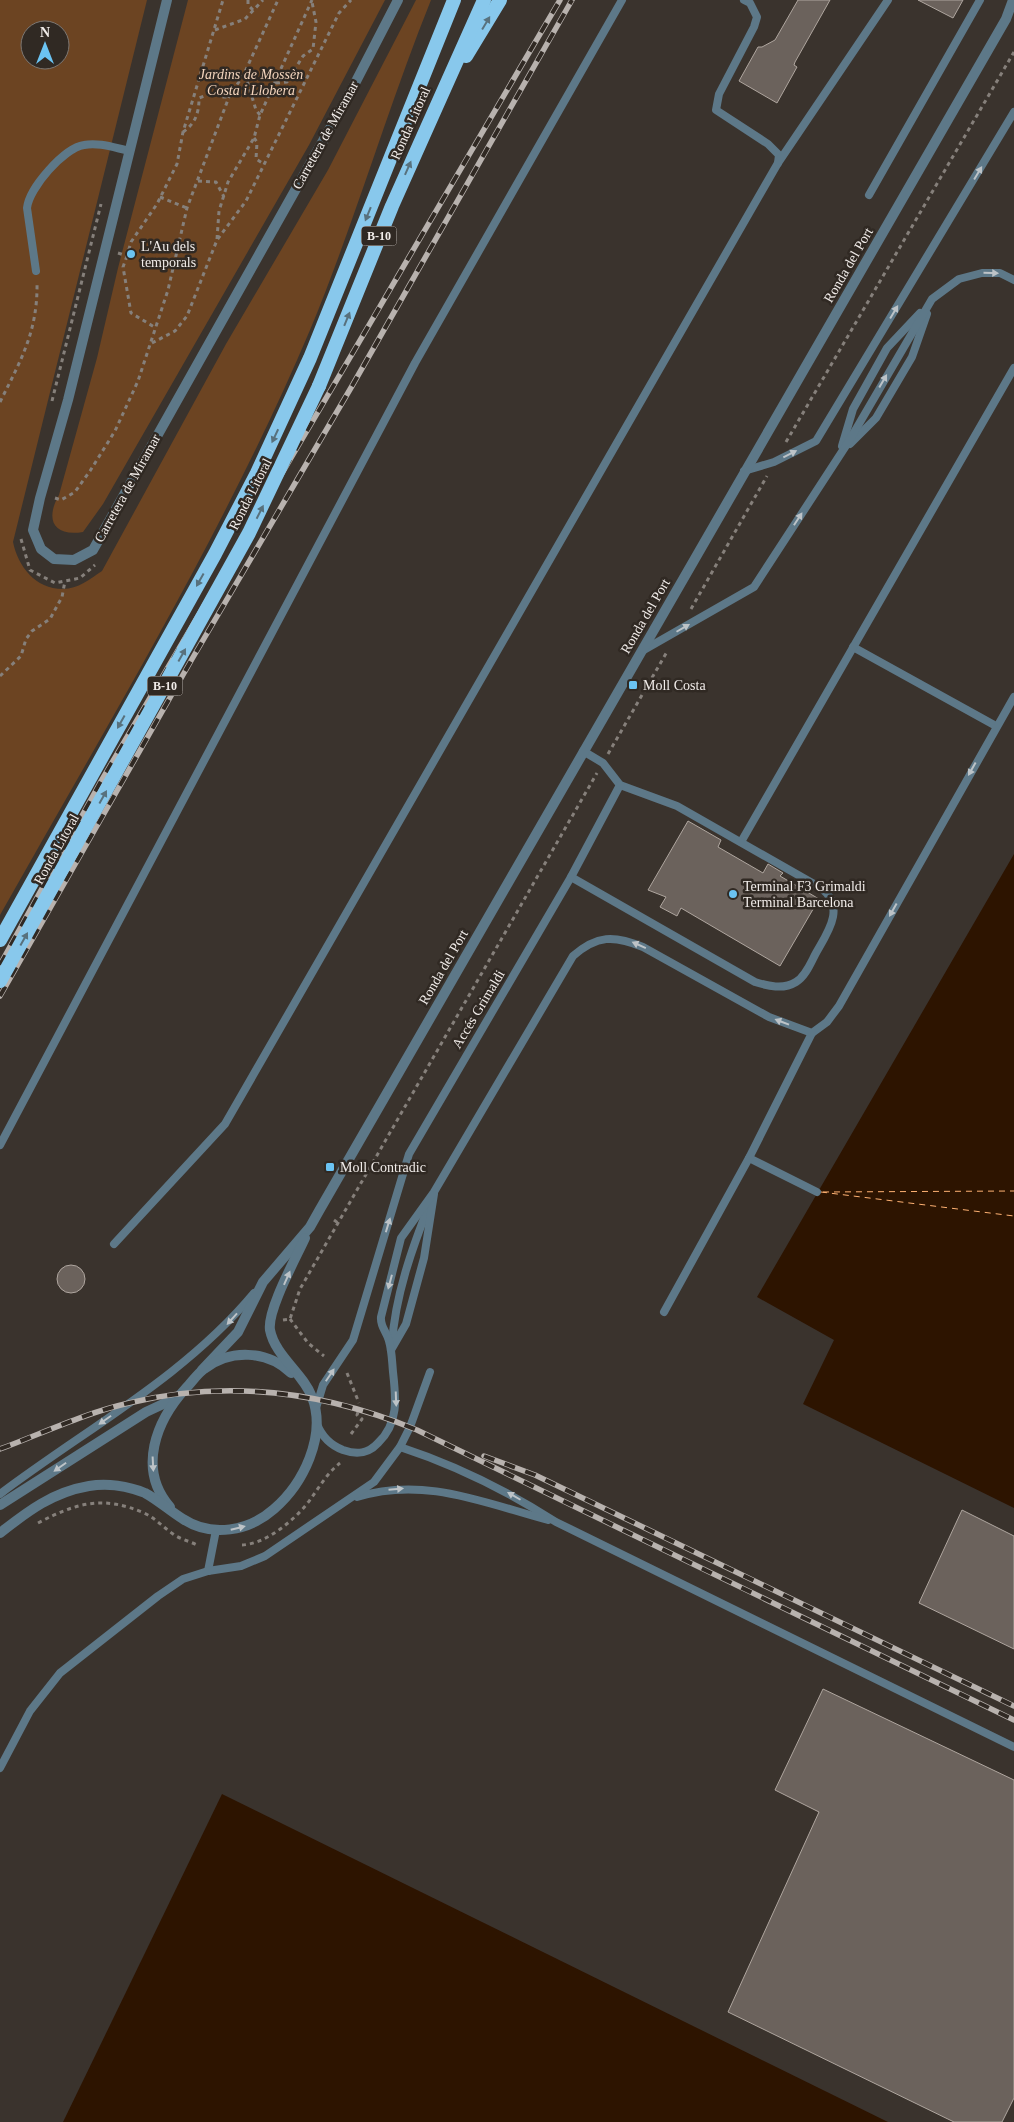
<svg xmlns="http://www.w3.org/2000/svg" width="1014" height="2122" font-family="Georgia,serif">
	<rect width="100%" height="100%" fill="#3a332d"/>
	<g fill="#6c4422" fill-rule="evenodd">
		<path d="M0 0H147L13 542C18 566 35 589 63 589 78 589 90 579 102 571L226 344 328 170 416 0H431C387 109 355 222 310 330 224 533 108 723 0 915ZM30 30H60V60H30Z"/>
		<path d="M188 0H385L309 145 103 504 83 532C53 537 45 519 59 495L97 358 118 268Z"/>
	</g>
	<g fill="#2d1400">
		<path d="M1014 854V1508L803 1404 834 1340 757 1297Z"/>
		<path d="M222 1794 888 2122H63Z"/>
	</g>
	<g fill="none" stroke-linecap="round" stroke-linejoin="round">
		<g stroke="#ffb273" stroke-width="1" stroke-dasharray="6 5" stroke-linecap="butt">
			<path d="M821 1192 1014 1216"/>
			<path d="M823 1192 1014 1191"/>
		</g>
	</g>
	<g fill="#6b625c" stroke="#afa69f">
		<path d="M798 0H830L795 62 794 65 797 67 777 103 739 81 758 47H762L775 40Z"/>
		<path d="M918 0H963L953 18Z"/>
		<path d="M688 821 721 840 718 847 763 873 768 864 783 873 780 876 819 899 780 966 681 908 677 916 660 907 666 897 648 890Z"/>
		<circle cx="71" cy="1279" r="14"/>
		<path d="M962 1510 1014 1536V1649L919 1603Z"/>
		<path d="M823 1689 1014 1780V2098L1002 2122H954L728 2012 819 1812 775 1790Z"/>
	</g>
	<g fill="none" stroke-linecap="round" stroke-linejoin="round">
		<g stroke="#86807b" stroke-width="3" stroke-dasharray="4 4" stroke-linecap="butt">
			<path d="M248 0V5L253 10"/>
			<path d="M215 30 245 19 263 0"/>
			<path d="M201 68 212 72 218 94 222 97H229"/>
			<path d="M245 74 256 110 260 115"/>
			<path d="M276 83 287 82 303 56 313 49 316 22 312 2"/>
			<path d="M183 132C196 123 199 112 199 98L217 91"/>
			<path d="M254 138 257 142 256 159 264 164"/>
			<path d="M198 181 216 182 224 197"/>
			<path d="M160 197 187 208"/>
			<path d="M217 239 219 211 228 182 254 138 260 115 312 0"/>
			<path d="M118 253 127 256 131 242 157 204 177 164 183 132 223 0"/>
			<path d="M127 256 123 267 131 313 156 328"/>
			<path d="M152 343 175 331 187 316 217 240 246 201 339 13 351 0"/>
			<path d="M52 401 101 204"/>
			<path d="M0 402C21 360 38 331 37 282"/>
			<path d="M786 442 1014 52"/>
			<path d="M55 498 61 500 75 492 90 471 115 431 138 381 168 290 187 208 229 97 244 74 278 0"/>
			<path d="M21 539 30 570 55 583 80 578 95 565"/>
			<path d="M691 609 767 476"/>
			<path d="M0 676 21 656 26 639 32 631 50 619 62 597 65 581"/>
			<path d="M608 754 668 650"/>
			<path d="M334 1220 338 1223"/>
			<path d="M290 1319 308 1343 324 1356"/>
			<path d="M283 1320 290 1319 300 1289 597 773"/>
			<path d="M347 1373 359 1403"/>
			<path d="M351 1434 362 1419 357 1415 358 1412"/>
			<path d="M38 1523C76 1503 103 1495 144 1513 155 1518 163 1527 173 1534 180 1539 189 1541 197 1545"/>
			<path d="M242 1545C265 1544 292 1522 306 1505 318 1490 325 1475 340 1463"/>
		</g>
		<g stroke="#5d7888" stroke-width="8">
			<path d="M744 0 750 3 757 17 754 27 719 94 716 110 768 144 779 155 778 163"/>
			<path d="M869 195 980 0"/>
			<path d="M36 271 27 208C29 188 64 148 84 145 99 142 115 148 130 151"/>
			<path d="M850 444 876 418 912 357 927 314"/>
			<path d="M842 446 853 409 887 348 920 313"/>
			<path d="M744 471 774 462 816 441 1014 112"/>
			<path d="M853 647 996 726"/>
			<path d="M642 651 754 587 849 441 932 299 959 279 982 273H1000L1014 280"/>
			<path d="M741 842 1014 368"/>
			<path d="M571 877 755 982C768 986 783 990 796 982 806 976 811 962 816 953 828 932 846 907 821 888L677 806 620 785 603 763 583 751"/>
			<path d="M0 1145 415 363 622 0"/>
			<path d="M749 1158 817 1192"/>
			<path d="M114 1244 225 1124 778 163 888 0"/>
			<path d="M664 1312 749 1158 812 1033"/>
			<path d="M392 1344C395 1296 412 1248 430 1203"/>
			<path d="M391 1350 406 1324 424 1258 434 1194"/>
			<path d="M316 1408 323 1385 353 1340 409 1154 571 877 620 785"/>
			<path d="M317 1424C322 1437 330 1445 343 1450 357 1455 368 1454 378 1443 399 1423 396 1398 393 1372 392 1362 392 1351 389 1341 387 1332 380 1327 381 1317L401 1238 434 1192 573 956C597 935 614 935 643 947L769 1017 812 1033 827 1022 839 1006 1014 697"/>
			<path d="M400 1447C455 1465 506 1490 556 1522L1014 1747"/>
			<path d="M0 1494C86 1429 184 1377 254 1293"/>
			<path d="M357 1497C424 1476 484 1503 548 1520"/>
			<path d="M208 1571 216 1530"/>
			<path d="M0 1768 30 1711 60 1673 158 1596 183 1579 208 1571 241 1566 265 1556 374 1482 400 1447 410 1427 430 1372"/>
		</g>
		<g stroke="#5d7888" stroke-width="10">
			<path d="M202 1370 238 1332 263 1282 310 1227 319 1211 1006 19 1013 0"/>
			<path d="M0 1505 146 1412 176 1398"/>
			<path d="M170 1507C137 1469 156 1421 186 1388 192 1382 197 1374 204 1369 230 1349 267 1350 291 1373"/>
			<path d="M0 1533C28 1511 53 1492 89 1486 107 1483 128 1486 145 1493 158 1500 170 1511 183 1519 212 1538 249 1531 274 1509 303 1484 327 1436 312 1397 303 1373 275 1356 270 1330 267 1310 296 1258 305 1238"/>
		</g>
		<path stroke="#5d7888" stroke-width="10" d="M167 0 68 400 40 498 33 530 41 549 54 559 74 560 93 550 351 91 398 0"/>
		<g stroke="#88c8ec" stroke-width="14">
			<path d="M466 56 500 0"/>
			<path d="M319 386 392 206 484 0"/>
			<path d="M0 940 215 554 257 473 310 358 454 0"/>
		</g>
		<g stroke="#b8b2ae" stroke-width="5.5">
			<g id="rail">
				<path d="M0 965 100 783 560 0"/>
				<path d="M0 996 192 659 352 386 572 0"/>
				<path d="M0 1449C43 1433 85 1413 129 1403 227 1379 325 1392 417 1430L1014 1720"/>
				<path d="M484 1456 535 1475 1014 1706"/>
			</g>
		</g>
		<use href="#rail" stroke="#302923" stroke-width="4" stroke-dasharray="11" stroke-linecap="butt"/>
		<path stroke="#88c8ec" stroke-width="14" d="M0 981 249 533 319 386"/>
	</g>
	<defs><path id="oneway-solid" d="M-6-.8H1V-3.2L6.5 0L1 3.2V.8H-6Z" transform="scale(1.25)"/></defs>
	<g fill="#58717d">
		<use href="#oneway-solid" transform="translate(486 23) rotate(-59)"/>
		<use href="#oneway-solid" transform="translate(408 168) rotate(-66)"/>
		<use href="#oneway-solid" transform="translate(368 214) rotate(112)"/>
		<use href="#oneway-solid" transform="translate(347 319) rotate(-68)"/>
		<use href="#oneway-solid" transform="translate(275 436) rotate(115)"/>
		<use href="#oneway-solid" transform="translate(260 512) rotate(-63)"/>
		<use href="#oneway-solid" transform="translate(200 580) rotate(119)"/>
		<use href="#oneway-solid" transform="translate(182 655) rotate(-61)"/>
		<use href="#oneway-solid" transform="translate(121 722) rotate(119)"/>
		<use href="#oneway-solid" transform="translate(103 797) rotate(-61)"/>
		<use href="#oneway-solid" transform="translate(24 939) rotate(-61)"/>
	</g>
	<g fill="#bdc3c7">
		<use href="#oneway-solid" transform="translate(978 173) rotate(-59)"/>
		<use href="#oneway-solid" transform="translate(991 273) rotate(1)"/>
		<use href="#oneway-solid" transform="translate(894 312) rotate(-59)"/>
		<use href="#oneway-solid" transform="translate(883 381) rotate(-60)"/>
		<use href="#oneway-solid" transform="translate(790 454) rotate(-27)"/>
		<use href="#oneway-solid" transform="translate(798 519) rotate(-57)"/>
		<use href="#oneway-solid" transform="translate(683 628) rotate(-30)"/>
		<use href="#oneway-solid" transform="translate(972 769) rotate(119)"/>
		<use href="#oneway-solid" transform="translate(893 910) rotate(119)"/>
		<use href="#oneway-solid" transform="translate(639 945) rotate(-156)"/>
		<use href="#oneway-solid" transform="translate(782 1022) rotate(-159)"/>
		<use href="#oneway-solid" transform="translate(388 1225) rotate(-73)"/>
		<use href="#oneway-solid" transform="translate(287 1278) rotate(-66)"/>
		<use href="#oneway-solid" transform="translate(390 1282) rotate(105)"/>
		<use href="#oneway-solid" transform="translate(232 1319) rotate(132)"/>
		<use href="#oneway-solid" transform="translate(330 1375) rotate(-56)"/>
		<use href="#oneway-solid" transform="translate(396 1399) rotate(88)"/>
		<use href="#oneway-solid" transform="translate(105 1420) rotate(145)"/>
		<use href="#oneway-solid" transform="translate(153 1464) rotate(87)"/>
		<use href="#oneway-solid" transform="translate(60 1467) rotate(145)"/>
		<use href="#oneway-solid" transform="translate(396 1489) rotate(-5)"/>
		<use href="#oneway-solid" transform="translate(514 1496) rotate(-150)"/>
		<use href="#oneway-solid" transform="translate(238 1528) rotate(-14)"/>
	</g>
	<g fill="#6bc3f2" stroke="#302923" stroke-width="2">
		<circle cx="131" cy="254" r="5"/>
		<rect x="628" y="680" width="10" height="10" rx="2.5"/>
		<circle cx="733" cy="894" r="5"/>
		<rect x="325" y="1162" width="10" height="10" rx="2.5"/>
	</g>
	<g text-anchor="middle" stroke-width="5" stroke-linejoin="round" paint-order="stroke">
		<g fill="#302923" stroke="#b7b2ae" stroke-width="1">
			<rect x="361.5" y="226.5" width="35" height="19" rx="4"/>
			<rect x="147.5" y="676.5" width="35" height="19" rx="4"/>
		</g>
		<g font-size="12" font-weight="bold" fill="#f1ece9">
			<text x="379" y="240">B-10</text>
			<text x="165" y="690">B-10</text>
		</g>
		<g font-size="14" font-style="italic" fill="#f5d6be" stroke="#302923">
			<text x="251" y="79">Jardins de Mossèn<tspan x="251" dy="16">Costa i Llobera</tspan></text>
		</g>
		<g font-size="14" fill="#f1ece9" stroke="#302923">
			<text transform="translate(410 123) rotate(-66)" y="5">Ronda Litoral</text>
			<text transform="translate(325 135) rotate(-61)" y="5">Carretera de Miramar</text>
			<text transform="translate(848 265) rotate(-60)" y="5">Ronda del Port</text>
			<text transform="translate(127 488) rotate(-61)" y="5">Carretera de Miramar</text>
			<text transform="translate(250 494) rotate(-63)" y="5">Ronda Litoral</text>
			<text transform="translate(645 616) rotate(-60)" y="5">Ronda del Port</text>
			<text transform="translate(56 849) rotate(-61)" y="5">Ronda Litoral</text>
			<text transform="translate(443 967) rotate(-60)" y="5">Ronda del Port</text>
			<text transform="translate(478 1009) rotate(-59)" y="5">Accés Grimaldi</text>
		</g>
		<g font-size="14" fill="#f1ece9" stroke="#302923" text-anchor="start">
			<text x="141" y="251">L'Au dels<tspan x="141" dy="16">temporals</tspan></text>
			<text x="643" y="690">Moll Costa</text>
			<text x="743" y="891">Terminal F3 Grimaldi<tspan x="743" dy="16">Terminal Barcelona</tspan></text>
			<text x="340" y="1172">Moll Contradic</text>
		</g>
	</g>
	<g transform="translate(45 45)"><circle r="24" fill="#302923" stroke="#7d7772"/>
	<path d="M0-4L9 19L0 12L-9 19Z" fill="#6bc3f2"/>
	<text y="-8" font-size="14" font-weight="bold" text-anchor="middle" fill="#f1ece9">N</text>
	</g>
</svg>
